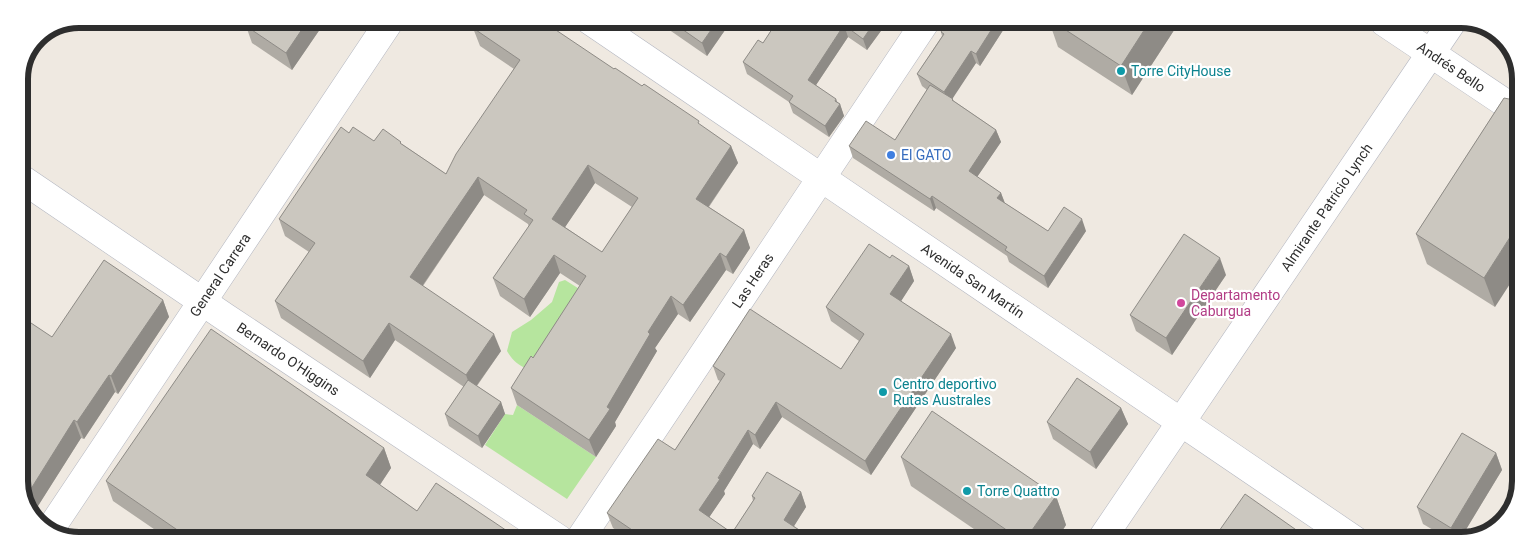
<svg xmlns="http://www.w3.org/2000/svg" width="1539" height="560" font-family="Roboto,sans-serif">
	<rect width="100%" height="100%" fill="#efe9e1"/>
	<g fill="#b6e59e">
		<path d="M565 280 581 290 528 369C518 365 513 361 507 351L512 332 531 320 552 302 559 282Z"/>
		<path d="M517 405 596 457 567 499 485 445 505 414 513 415Z"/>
	</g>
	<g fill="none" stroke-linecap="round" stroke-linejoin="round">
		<g stroke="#b4b7c1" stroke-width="29">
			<g id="minor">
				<path id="s1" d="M1384 22 1520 113"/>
				<path id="s2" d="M580 539 926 21"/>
				<path id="s3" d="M1101 540 1452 22"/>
			</g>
		</g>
		<g stroke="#b4b7c1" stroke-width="29">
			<g id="tertiary">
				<path id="s4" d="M49 531 391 19"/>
			</g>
		</g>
		<g stroke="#b4b7c1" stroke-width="29">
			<g id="secondary">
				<path id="s5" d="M589 20 1356 541"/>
				<path id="s6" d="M19 177 225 317 559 539"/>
			</g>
		</g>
		<use href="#minor" stroke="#fff" stroke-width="28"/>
		<use href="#tertiary" stroke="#fff" stroke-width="28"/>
		<use href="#secondary" stroke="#fff" stroke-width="28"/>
	</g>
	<g fill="#afaba4" fill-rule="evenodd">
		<path d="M251 19H327L292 70 252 43 246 26Z"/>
		<path d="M351 19H362L359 25Z"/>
		<path d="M655 20H732L707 56Z"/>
		<path d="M778 20 901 21 895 29 886 24 867 50 848 37 816 85 840 104 844 116 829 137 793 113 789 102 747 74 743 62 763 43Z"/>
		<path d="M1009 21 980 66 976 63 952 98 954 101 996 130 1001 142 977 177 1001 193 1005 203 1048 231H1086L1048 288 1009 262 1007 256 936 208 934 211 853 158 849 146 895 140 927 90 922 86 917 74 942 36 941 32Z"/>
		<path d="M1049 21H1180L1132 95 1058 47Z"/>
		<path d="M473 28 614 69 731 146 738 163 709 207 744 230 750 248 733 274 726 270 690 322 678 314 655 348 657 351 615 422 616 426 596 457 517 405 511 388 533 358 580 286 560 273 530 317 500 296 493 278 529 227 528 224 484 195 423 286 501 351 477 386 501 402 505 414 482 448 449 426 445 414 464 387 395 340 370 378 281 318 275 301 309 252 285 236 279 219 349 133 374 141 402 144 446 174 514 69 480 46ZM595 183 632 207 602 252 565 227Z"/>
		<path d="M1504 98 1495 307 1427 264 1416 234Z"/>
		<path d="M890 258 909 266 914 281 901 301 956 348 871 475 782 417 760 449 753 444 724 491 725 494 709 517 732 533 753 501 752 496 801 492 806 507 794 526 814 540 630 539 613 528 607 513 675 450 720 381 718 380 713 366 841 369 859 341 831 321 826 307Z"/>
		<path d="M1226 275 1172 355 1136 331 1130 315Z"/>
		<path d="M163 300 169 317 118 394 115 392 84 439 81 438 31 517 19 486 52 337Z"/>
		<path d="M1121 408 1128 424 1096 469 1053 439 1047 422Z"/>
		<path d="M384 448 391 468 380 485 417 511 519 539 167 538 113 501 106 481Z"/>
		<path d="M1496 453 1502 470 1459 541H1452L1423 524 1417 507Z"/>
		<path d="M901 457 1056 496 1066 525 1056 540H990L911 486Z"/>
	</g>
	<g fill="#8e8b86">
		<path d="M309 19H327L292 70 286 53Z"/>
		<path d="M357 19H362L359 25Z"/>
		<path d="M718 20H732L707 56 702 43Z"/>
		<path d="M876 20 885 21 886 24 867 50 863 39Z"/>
		<path d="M891 21H901L895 29Z"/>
		<path d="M997 21H1009L980 66 976 54Z"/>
		<path d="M1150 21H1180L1132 95 1121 66Z"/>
		<path d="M844 25 848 37 812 91 808 80Z"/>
		<path d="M971 51 976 63 949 104 944 92Z"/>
		<path d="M836 99 839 106 840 104 844 116 829 137 825 126Z"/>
		<path d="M996 130 1001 142 973 183 969 171Z"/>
		<path d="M731 146 738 163 702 216 696 199Z"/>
		<path d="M588 165 595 183 559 236 552 219Z"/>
		<path d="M478 177 484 195 416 295 410 277Z"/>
		<path d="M1001 193 1005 204 997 198Z"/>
		<path d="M932 196 936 208 934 211 930 199Z"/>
		<path d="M1082 219 1086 231 1048 288 1044 276Z"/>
		<path d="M1519 223V270L1495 307 1484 278Z"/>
		<path d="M744 230 750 248 733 274 726 257Z"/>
		<path d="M720 253 726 270 690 322 683 305Z"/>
		<path d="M554 255 560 273 530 317 524 299Z"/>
		<path d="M1220 258 1226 275 1172 355 1166 338Z"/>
		<path d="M909 266 914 281 896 309 890 294Z"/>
		<path d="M671 296 678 314 655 348 657 351 615 422 616 426 596 457 589 440 648 332Z"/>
		<path d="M163 300 169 317 118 394 111 376Z"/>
		<path d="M389 323 395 340 370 378 363 361Z"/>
		<path d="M494 334 501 351 472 392 466 375Z"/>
		<path d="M951 334 956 348 871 475 865 461Z"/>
		<path d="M109 375 115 392 84 439 77 422Z"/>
		<path d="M501 402 505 414 482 448 478 436Z"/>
		<path d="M776 402 782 417 760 449 755 435Z"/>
		<path d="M1121 408 1128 424 1096 469 1090 452Z"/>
		<path d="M74 420 81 438 31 517 24 500Z"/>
		<path d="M748 430 753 444 724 491 725 494 704 525 699 510Z"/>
		<path d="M384 448 391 468 373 495 366 475Z"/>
		<path d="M1496 453 1502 470 1459 541H1456L1451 528Z"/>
		<path d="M801 492 806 507 789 534 784 520Z"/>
		<path d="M1056 496 1066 525 1056 540H1025Z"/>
	</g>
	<g fill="#cbc7bf" stroke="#8e8b86" fill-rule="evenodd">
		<path d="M251 19H309L286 53 246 26Z"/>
		<path d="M479 20H541L614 69 615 68 642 86 644 84 699 121 698 123 731 146 696 199 744 230 726 257 720 253 683 305 671 296 648 332 650 334 607 407 610 409 589 440 511 388 531 356 533 358 586 276 554 255 524 299 493 278 533 220 524 214 527 210 478 177 410 277 494 334 466 375 389 323 363 361 275 301 315 243 279 219 341 127 349 133 353 127 374 141 383 129 401 142 400 143 446 174 456 154 520 60 473 28ZM588 165 638 198 602 252 552 219Z"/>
		<path d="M669 20H718L702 43Z"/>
		<path d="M778 20H876L863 39 844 25 808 80 836 99 835 101 840 104 825 126 789 102 793 96 743 62 758 40 763 43Z"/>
		<path d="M948 21H997L976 54 971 51 944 92 917 74 944 34 941 32Z"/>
		<path d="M1052 21H1150L1121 66Z"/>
		<path d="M930 85 953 99 952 100 996 130 969 171 1001 193 997 198 1048 231 1064 207 1082 219 1044 276 1005 250 1007 247 932 196 930 199 849 146 866 121 895 140Z"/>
		<path d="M1517 97 1520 99 1519 223 1484 278 1416 234 1504 98 1509 99Z"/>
		<path d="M1184 234 1220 258 1166 338 1130 315Z"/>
		<path d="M869 244 890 258 892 255 909 266 890 294 951 334 865 461 776 402 755 435 748 430 718 478 720 479 699 510 732 533 755 498 752 496 767 472 801 492 784 520 814 540 643 539 640 538 641 536 607 513 658 439 675 450 725 374 713 366 750 309 841 369 864 334 826 307Z"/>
		<path d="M104 260 163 300 111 376 109 375 77 422 74 420 24 500 19 486V315L52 337Z"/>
		<path d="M211 329 384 448 366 475 417 511 436 483 519 539 189 538 106 481Z"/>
		<path d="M1077 378 1121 408 1090 452 1047 422Z"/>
		<path d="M468 380 501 402 478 436 445 414Z"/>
		<path d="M932 411 1056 496 1025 540H1021L901 457Z"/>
		<path d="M1462 433 1496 453 1451 528 1417 507Z"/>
		<path d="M1245 494 1312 541H1212Z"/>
	</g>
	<g fill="#0f9aa8" stroke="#fff" stroke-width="2">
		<circle cx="1121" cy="71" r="5"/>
		<circle cx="883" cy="392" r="5"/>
		<circle cx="967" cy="491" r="5"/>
	</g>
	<circle fill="#3f7fe0" stroke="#fff" stroke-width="2" cx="891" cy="155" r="5"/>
	<circle fill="#d1479c" stroke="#fff" stroke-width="2" cx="1181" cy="303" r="5"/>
	<g text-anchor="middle" stroke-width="4.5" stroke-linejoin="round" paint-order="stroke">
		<g font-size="14" fill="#2e2e2e" stroke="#fff">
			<text dy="5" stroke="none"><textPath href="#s1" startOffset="81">Andrés Bello</textPath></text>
			<text dy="5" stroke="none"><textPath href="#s3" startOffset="402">Almirante Patricio Lynch</textPath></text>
			<text dy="5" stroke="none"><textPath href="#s4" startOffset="308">General Carrera</textPath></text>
			<text dy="5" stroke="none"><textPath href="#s2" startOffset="311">Las Heras</textPath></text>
			<text dy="5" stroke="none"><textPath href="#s5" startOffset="464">Avenida San Martín</textPath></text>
			<text dy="5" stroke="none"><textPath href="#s6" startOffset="325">Bernardo O'Higgins</textPath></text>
		</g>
		<g font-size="14" fill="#0d838f" stroke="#fff" text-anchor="start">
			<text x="1131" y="76">Torre CityHouse</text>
			<text x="893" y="389">Centro deportivo<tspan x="893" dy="16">Rutas Australes</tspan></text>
			<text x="977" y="496">Torre Quattro</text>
		</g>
		<g font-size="14" fill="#366cbe" stroke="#fff" text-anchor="start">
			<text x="901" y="160">El GATO</text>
		</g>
		<g font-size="14" fill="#b23c85" stroke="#fff" text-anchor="start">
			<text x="1191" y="300">Departamento<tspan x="1191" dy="16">Caburgua</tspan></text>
		</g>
	</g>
	<path d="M0 0H1539V560H0ZM79 28H1461A51 51 0 0 1 1512 79V481A51 51 0 0 1 1461 532H79A51 51 0 0 1 28 481V79A51 51 0 0 1 79 28Z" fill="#fff" fill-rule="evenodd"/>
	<path fill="none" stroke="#2e2e2e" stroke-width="6" d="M79 28H1461A51 51 0 0 1 1512 79V481A51 51 0 0 1 1461 532H79A51 51 0 0 1 28 481V79A51 51 0 0 1 79 28Z"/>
</svg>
